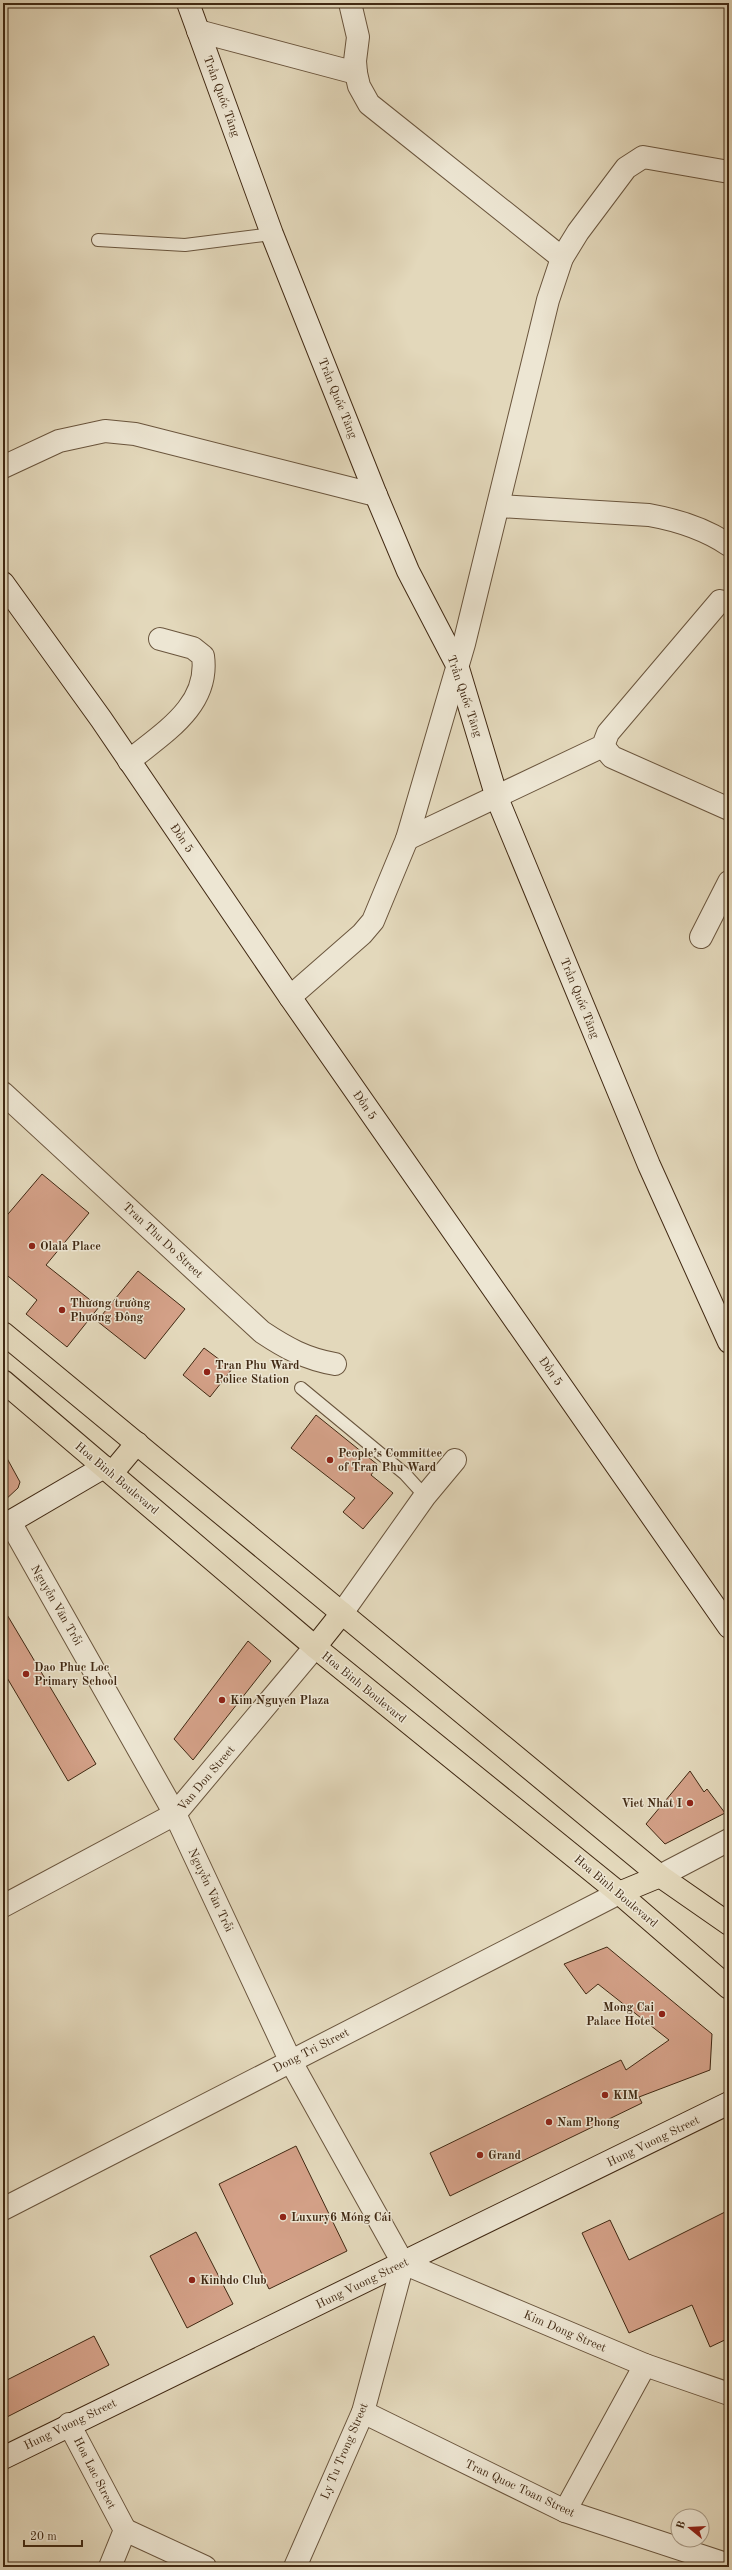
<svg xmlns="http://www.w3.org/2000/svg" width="732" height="2570" font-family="'Old Standard TT',serif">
	<rect width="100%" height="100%" fill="#e3d8bb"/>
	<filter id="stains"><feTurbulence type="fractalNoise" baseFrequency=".005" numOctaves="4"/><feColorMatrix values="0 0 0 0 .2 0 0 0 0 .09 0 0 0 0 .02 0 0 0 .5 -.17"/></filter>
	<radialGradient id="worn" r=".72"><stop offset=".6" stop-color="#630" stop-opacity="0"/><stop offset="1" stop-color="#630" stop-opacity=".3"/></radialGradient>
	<g fill="#d3a087" stroke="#412913">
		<path d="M42 1174 89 1213 46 1265 99 1307 67 1347 26 1314 37 1300 3 1272V1220Z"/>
		<path d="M138 1271 185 1309 145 1359 97 1321Z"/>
		<path d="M204 1348 232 1369 210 1397 183 1375Z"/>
		<path d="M316 1415 378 1465 371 1475 393 1493 363 1529 343 1512 355 1498 291 1448Z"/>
		<path d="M3 1451 20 1482 18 1488 3 1502Z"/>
		<path d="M3 1608 96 1764 68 1781 3 1671Z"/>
		<path d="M248 1641 271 1661 193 1760 174 1739Z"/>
		<path d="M690 1771 704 1792 707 1789 725 1813 665 1844 646 1824Z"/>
		<path d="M607 1947 712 2034 710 2070 639 2097 642 2103 450 2196 430 2153 621 2060 626 2070 669 2040 598 1984 586 1994 564 1964Z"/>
		<path d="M296 2146 347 2251 269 2289 219 2184Z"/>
		<path d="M729 2210V2338L710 2347 692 2305 629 2333 582 2233 610 2220 629 2260Z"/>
		<path d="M196 2232 233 2304 187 2328 150 2256Z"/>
		<path d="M94 2336 109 2365 3 2419V2382Z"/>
	</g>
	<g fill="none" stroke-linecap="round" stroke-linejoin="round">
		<g stroke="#6a553d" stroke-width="14">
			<g id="lane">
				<path d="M98 240 185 245 272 234"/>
				<path d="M301 1388 405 1474 425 1496"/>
			</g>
		</g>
		<g stroke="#6a553d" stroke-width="24">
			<g id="street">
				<path d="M350 3 358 37 355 61 356 73 359 86 369 104 562 258"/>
				<path d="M198 31 356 73"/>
				<path d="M3 467 59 441 105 431 135 434 376 495"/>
				<path d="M498 506 649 515C677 520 705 529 729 545"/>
				<path d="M603 746 612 757 729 809"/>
				<path d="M129 761C163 733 210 706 203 656L193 648 160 639"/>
				<path d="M407 839 603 746 608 733 720 601"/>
				<path d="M701 937 729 882"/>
				<path d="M290 997 362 934 373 921 407 839 464 644 548 300 562 258 578 232 626 168 643 157 729 172"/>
				<path d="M3 1093 262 1332C286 1348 306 1359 335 1364"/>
				<path d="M10 1522 175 1814 290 2060 403 2263"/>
				<path d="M342 1613 425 1496 455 1460"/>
				<path d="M660 1876 729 1840"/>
				<path d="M3 1906 175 1814 315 1647"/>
				<path d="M3 2209 619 1893"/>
				<path d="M403 2263 645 2365 729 2394"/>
				<path d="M363 2412 565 2511 729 2565"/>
				<path d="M69 2424 125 2530 110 2567"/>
				<path d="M565 2511 645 2365"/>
				<path d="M125 2530 205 2567"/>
				<path d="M295 2567 363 2412 403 2263"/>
			</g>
		</g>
		<g stroke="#412913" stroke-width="24">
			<g id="secondary">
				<path d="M188 3 272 234 376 495 408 571 457 665 497 798 649 1165 729 1342"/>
				<path d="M3 583 101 719 290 997 729 1627"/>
				<path d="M3 1526 104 1467"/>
				<path d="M3 2458 729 2103"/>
			</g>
		</g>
		<g stroke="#412913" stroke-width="24">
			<g id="highway">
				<path d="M3 1333 660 1876 729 1924"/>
				<path d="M3 1381 315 1647 619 1893 729 1988"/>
				<path d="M112 1473 137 1443"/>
				<path d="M315 1647 342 1613"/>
				<path d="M619 1893 660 1876"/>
			</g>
		</g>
		<use href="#lane" stroke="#ede6d3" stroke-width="12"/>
		<use href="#street" stroke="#ede6d3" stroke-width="22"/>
		<use href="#secondary" stroke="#ede6d3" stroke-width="22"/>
		<use href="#highway" stroke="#e3d8bb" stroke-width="22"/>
	</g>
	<g fill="#8f2418" stroke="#ede6d3" stroke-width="1.5">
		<circle cx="32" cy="1246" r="4"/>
		<circle cx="62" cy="1310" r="4"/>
		<circle cx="207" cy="1372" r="4"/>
		<circle cx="330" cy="1460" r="4"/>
		<circle cx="26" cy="1674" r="4"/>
		<circle cx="222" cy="1700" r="4"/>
		<circle cx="690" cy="1803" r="4"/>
		<circle cx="662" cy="2014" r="4"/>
		<circle cx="605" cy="2095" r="4"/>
		<circle cx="549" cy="2122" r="4"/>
		<circle cx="480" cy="2155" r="4"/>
		<circle cx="283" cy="2217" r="4"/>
		<circle cx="192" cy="2280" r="4"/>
	</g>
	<g text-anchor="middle" stroke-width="3" stroke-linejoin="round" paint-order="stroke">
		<g font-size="12" fill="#412913" stroke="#ede6d3">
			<text transform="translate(222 96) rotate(70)" y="4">Trần Quốc Tảng</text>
			<text transform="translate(338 398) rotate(68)" y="4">Trần Quốc Tảng</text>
			<text transform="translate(465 696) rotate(71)" y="4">Trần Quốc Tảng</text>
			<text transform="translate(182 838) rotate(56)" y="4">Đồn 5</text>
			<text transform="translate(580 998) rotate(68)" y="4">Trần Quốc Tảng</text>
			<text transform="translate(365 1105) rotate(55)" y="4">Đồn 5</text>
			<text transform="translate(163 1240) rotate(43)" y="4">Tran Thu Do Street</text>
			<text transform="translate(551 1371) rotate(55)" y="4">Đồn 5</text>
			<text transform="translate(117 1478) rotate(40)" y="4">Hoa Binh Boulevard</text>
			<text transform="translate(57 1605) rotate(60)" y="4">Nguyễn Văn Trỗi</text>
			<text transform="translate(364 1687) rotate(39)" y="4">Hoa Binh Boulevard</text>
			<text transform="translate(206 1778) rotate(-50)" y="4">Van Don Street</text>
			<text transform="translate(211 1890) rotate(65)" y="4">Nguyễn Văn Trỗi</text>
			<text transform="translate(616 1891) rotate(40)" y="4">Hoa Binh Boulevard</text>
			<text transform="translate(311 2050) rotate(-27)" y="4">Dong Tri Street</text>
			<text transform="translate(653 2141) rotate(-26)" y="4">Hung Vuong Street</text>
			<text transform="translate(362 2283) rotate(-26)" y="4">Hung Vuong Street</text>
			<text transform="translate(565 2331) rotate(23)" y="4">Kim Dong Street</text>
			<text transform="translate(70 2424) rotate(-26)" y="4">Hung Vuong Street</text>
			<text transform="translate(344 2451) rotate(-67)" y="4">Ly Tu Trong Street</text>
			<text transform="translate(95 2473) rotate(63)" y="4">Hoa Lac Street</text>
			<text transform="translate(520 2488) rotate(25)" y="4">Tran Quoc Toan Street</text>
		</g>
		<g font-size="12" font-weight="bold" fill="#412913" stroke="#ede6d3" text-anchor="start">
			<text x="40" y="1250">Olala Place</text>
			<text x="70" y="1307">Thương trường<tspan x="70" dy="14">Phương Đông</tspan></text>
			<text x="215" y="1369">Tran Phu Ward<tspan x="215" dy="14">Police Station</tspan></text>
			<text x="338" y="1457">People’s Committee<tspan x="338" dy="14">of Tran Phu Ward</tspan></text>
			<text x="34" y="1671">Dao Phuc Loc<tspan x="34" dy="14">Primary School</tspan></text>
			<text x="230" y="1704">Kim Nguyen Plaza</text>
			<text x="682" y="1807" text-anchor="end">Viet Nhat I</text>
			<text x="654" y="2011" text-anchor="end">Mong Cai<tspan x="654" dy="14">Palace Hotel</tspan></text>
			<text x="613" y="2099">KIM</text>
			<text x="557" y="2126">Nam Phong</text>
			<text x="488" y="2159">Grand</text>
			<text x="291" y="2221">Luxury6 Móng Cái</text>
			<text x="200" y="2284">Kinhdo Club</text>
		</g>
	</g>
	<rect width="732" height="2570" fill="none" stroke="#e3d8bb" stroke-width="16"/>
	<rect x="4" y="4" width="724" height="2562" fill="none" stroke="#412913" stroke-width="2"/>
	<rect x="8" y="8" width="716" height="2554" fill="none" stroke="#412913"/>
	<g transform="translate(690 2528) rotate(288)"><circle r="19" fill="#ede6d3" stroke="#a89a86"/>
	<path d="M0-3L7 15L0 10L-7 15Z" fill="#8f2418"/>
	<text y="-6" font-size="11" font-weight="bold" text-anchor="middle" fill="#412913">B</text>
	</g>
	<path d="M24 2540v6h58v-6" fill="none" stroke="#412913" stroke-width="2"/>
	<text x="30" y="2540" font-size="12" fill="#412913" stroke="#ede6d3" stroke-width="3" paint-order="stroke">20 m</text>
	<rect width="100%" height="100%" filter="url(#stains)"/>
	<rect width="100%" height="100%" fill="url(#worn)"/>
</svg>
